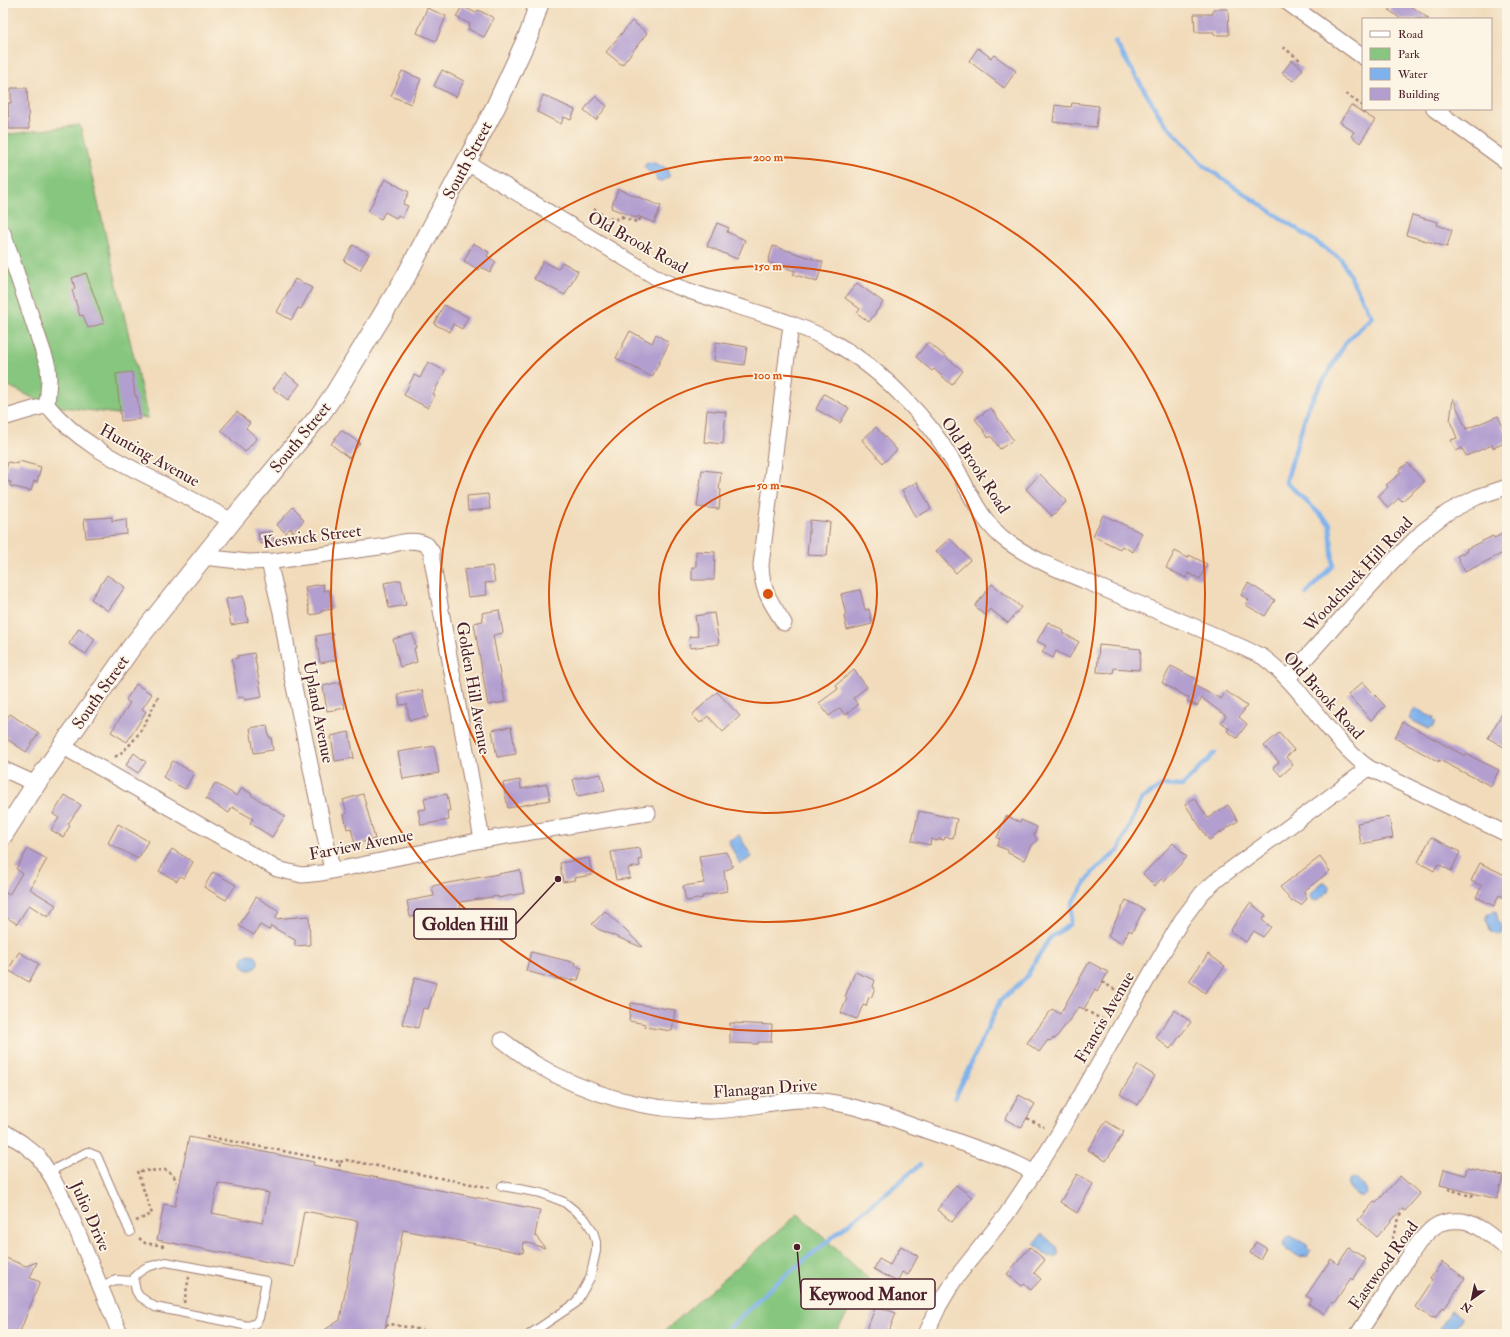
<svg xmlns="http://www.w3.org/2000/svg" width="1510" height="1337" font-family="'IM FELL Double Pica',serif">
	<rect width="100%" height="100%" fill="#fcf5e5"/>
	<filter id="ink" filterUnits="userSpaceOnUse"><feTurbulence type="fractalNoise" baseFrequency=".025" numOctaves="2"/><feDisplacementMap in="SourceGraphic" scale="8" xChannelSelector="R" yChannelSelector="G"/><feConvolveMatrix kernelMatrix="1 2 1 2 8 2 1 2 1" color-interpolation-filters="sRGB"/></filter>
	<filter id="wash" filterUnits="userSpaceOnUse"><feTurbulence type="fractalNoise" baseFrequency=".012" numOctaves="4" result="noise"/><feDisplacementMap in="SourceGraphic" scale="16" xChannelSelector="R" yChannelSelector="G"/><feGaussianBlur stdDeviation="0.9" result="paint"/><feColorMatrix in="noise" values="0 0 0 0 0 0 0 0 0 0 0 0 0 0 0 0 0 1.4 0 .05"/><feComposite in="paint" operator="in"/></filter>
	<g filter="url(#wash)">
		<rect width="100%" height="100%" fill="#f1dbbb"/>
		<g fill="#86c67e" stroke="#687254">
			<path d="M80 125 148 418 47 405 3 383V135Z"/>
			<path d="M798 1214 869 1279 835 1334H661Z"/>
		</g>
		<g fill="#7fb2ec" stroke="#64688c">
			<path d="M651 162C654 163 666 167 667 169 668 171 668 174 670 176L663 181H657L655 175 647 170 644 167 647 163Z"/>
			<path d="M1415 708 1434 718 1433 721 1436 722 1432 728 1430 727 1429 729 1409 719Z"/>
			<path d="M739 835 752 857 740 864 728 841Z"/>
			<path d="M1323 882H1325L1330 887 1329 891 1317 901 1313 900 1310 896 1311 892Z"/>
			<path d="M1494 911 1496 912 1498 920 1503 927 1501 933 1497 935 1491 932 1486 919 1488 914Z"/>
			<circle cx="250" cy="962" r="8"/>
			<path d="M1354 1178 1366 1188 1367 1193 1364 1196H1358L1348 1187 1349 1181Z"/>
			<path d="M1042 1234 1058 1248 1057 1251 1059 1253 1055 1258 1052 1256 1049 1257 1034 1244Z"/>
			<path d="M1291 1236 1307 1245 1308 1250 1311 1251 1307 1257 1305 1256 1300 1257 1285 1249 1283 1244 1286 1238Z"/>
			<path d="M1451 1311 1462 1318 1451 1334H1445L1439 1330Z"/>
		</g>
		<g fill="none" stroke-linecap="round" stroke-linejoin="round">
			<g stroke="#7fb2ec" stroke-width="4.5">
				<path d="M1115 42 1163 121 1204 166 1341 259 1372 317 1346 342 1308 407 1286 482 1330 524 1333 565 1306 594"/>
				<path d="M955 1098 1000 1001 1025 979 1049 939 1070 924 1072 903 1093 872 1118 851 1142 799 1163 785 1182 786 1215 753"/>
				<path d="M723 1334 767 1291 920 1165"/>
			</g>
		</g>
		<g id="blocks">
			<g fill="#b29fd0" fill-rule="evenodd">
				<path d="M1394 3H1407L1429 19H1401L1389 10Z"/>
				<path d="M462 6 476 13 478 10 494 18 484 37 468 29 470 24 456 17Z"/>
				<path d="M427 8 446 16 436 41 417 33Z"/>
				<path d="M1213 9H1228L1229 35H1214V32H1195L1194 14H1213Z"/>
				<path d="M632 21 647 33 622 65 606 52Z"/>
				<path d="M978 48 991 58 994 55 1016 71 1004 88 969 61Z"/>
				<path d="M1292 60 1303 69 1293 81 1282 73Z"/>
				<path d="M442 70 464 81 456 97 434 86Z"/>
				<path d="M402 71 421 79 411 104 391 96Z"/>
				<path d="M11 88H27L29 129H9L8 103H11Z"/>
				<path d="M543 95 575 110 571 120 564 117 561 124 537 112Z"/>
				<path d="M595 96 607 106 596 120 584 110Z"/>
				<path d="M1072 103 1099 106 1096 127 1053 122 1055 105 1071 107Z"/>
				<path d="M1351 105 1375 120 1360 143 1351 136 1354 132 1340 122Z"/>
				<path d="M385 179 409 192 403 204 408 206 402 218 398 215 396 218 385 212 381 219 368 212Z"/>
				<path d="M618 189 661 206 654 223 638 216 637 218 611 208Z"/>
				<path d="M1412 215 1438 222 1437 225 1452 230 1447 247 1406 235Z"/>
				<path d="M717 223 729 228 727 232 745 240 737 259 707 246Z"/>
				<path d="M473 243 489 252 487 256 496 262 490 272 481 267 479 270 464 261Z"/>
				<path d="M353 245 369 254 360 270 344 261Z"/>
				<path d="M773 246 823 262 817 282 793 274 795 271 768 262Z"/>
				<path d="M543 261 558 269 562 262 578 271 565 295 534 279Z"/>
				<path d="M86 273 104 323 88 328 83 315 80 316 72 290 75 288 72 278Z"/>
				<path d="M295 279 312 288 301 309 298 308 291 320 277 312Z"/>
				<path d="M857 283 883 302 869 322 857 313 860 309 845 298Z"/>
				<path d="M444 305 468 317 462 329 453 324 450 332 434 324Z"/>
				<path d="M630 331 652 343 656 334 669 343 652 377 616 358Z"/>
				<path d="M716 342 747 347 744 365 714 361Z"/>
				<path d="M928 342 963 371 952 385 934 369 932 371 916 357Z"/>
				<path d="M428 362 445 371 433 394 435 395 428 408 404 395 414 375 420 378Z"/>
				<path d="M132 372 135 396H137L140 419 121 421 116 374Z"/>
				<path d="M285 373 300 384 288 400 273 389Z"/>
				<path d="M824 394 849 408 840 423 816 409Z"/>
				<path d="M1453 398 1466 429 1498 416 1507 436V442L1493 448 1492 445 1466 456 1462 448 1456 451 1451 440 1457 438 1450 421Z"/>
				<path d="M991 408 1013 440 1000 449 991 436 989 438 975 419Z"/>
				<path d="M707 410 726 412 723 444 704 442Z"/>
				<path d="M237 412 250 423 246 428 257 438 245 452 221 430Z"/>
				<path d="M876 427 897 450 883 463 862 440Z"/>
				<path d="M341 430 360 443 349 458 331 444Z"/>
				<path d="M19 461 41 467 37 482 34 481 31 491 10 486 11 482 3 481 8 462 18 464Z"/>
				<path d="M1408 463 1424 482 1402 501 1399 498 1388 508 1378 496 1388 487 1386 485 1401 473 1399 470Z"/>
				<path d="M702 470 721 472 719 489 721 490 719 509 697 507Z"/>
				<path d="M1040 474 1067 501 1052 516 1026 489Z"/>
				<path d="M917 482 931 509 916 517 902 490Z"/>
				<path d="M488 494 490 509 468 511 467 496Z"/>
				<path d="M293 507 301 515 300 516 304 520 293 532 290 528 286 533 277 525Z"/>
				<path d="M1103 515 1142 533 1133 552 1122 546 1120 549 1093 536Z"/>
				<path d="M112 517V521L126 519 127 534 86 538 84 519Z"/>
				<path d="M810 520 830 522 827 556 807 555Z"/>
				<path d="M272 531 274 542 260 544 258 533Z"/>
				<path d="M1507 532V551L1465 572 1457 556 1467 551 1466 549 1493 536 1494 538Z"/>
				<path d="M950 538 970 560 956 573 936 551Z"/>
				<path d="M696 551 715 552 714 580H692V567H696Z"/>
				<path d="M1175 551 1188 558 1189 555 1207 564 1200 579 1188 573 1186 578 1166 568Z"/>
				<path d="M492 566 495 582 485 583 487 595 468 597 464 570Z"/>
				<path d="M107 575 125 587 108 611 91 599Z"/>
				<path d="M401 580 406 605 389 608 384 583Z"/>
				<path d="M1248 583 1275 600 1265 616 1246 605 1249 600 1241 595Z"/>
				<path d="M323 584 324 591 329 590 333 609 321 611V613L310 615 305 587Z"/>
				<path d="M992 584 1021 607 1008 623 990 609 985 615 975 606Z"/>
				<path d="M860 590 865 610 869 609 872 624 847 630 844 616 846 615 841 594Z"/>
				<path d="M243 596 248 622 231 625 226 599Z"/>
				<path d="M499 610 503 633 493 635 505 702 488 705 474 623 483 621 482 613Z"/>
				<path d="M714 613 719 644 690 648 689 637 698 636 695 616Z"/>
				<path d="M1048 622 1064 631 1063 633 1079 642 1069 658 1056 651 1053 658 1042 652 1046 646 1037 641Z"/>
				<path d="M79 628 95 639 86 654 69 644Z"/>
				<path d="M332 633 336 660 320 663 316 636Z"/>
				<path d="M413 634 416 648H414L417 662 400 667 393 639Z"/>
				<path d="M1099 645 1141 649 1139 670 1114 668 1113 673 1097 672Z"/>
				<path d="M254 653 262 697 245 700 244 697 238 698 232 659 238 658 237 656Z"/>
				<path d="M1171 666 1198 680 1195 686 1221 699 1226 691 1247 706 1239 717 1247 724 1237 738 1227 731 1229 728 1221 722 1226 716 1202 698 1197 706 1187 701 1189 698 1162 683Z"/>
				<path d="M854 670 867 687 853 698 858 705 845 715 840 708 829 716 819 703 838 689 836 685Z"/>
				<path d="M340 682 345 708 327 711 323 686Z"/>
				<path d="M1363 682 1385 706 1371 720 1348 695Z"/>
				<path d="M136 684 152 694 142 709 146 712 127 742 111 732 130 703 126 700Z"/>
				<path d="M422 690 428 717 409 720 407 704 400 705 398 694Z"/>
				<path d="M717 692 740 716 723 732 708 716 700 723 692 715Z"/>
				<path d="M1507 705V749L1488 738Z"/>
				<path d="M10 714 39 733 26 752 7 739 8 737 3 734V724Z"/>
				<path d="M1403 722 1465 756 1466 754 1499 770 1491 786 1439 760V762L1395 738Z"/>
				<path d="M267 725 269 737H271L273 750 254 753 250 728Z"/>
				<path d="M511 727 516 754 497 757 492 730Z"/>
				<path d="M349 732 354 758 335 761 331 736Z"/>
				<path d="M1279 733 1294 750 1286 757 1293 765 1281 776 1273 767 1279 762 1264 746Z"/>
				<path d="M434 746 439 773 403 779 398 752Z"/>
				<path d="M134 753 146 762 138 773 126 765Z"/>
				<path d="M173 761 194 773 185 789 163 777Z"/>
				<path d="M601 774 605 791 577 796 573 779Z"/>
				<path d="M520 780 521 789 547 784 550 800 508 808 503 783Z"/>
				<path d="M215 783 237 796 242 788 252 794 251 795 285 816 272 837 250 823 253 819 232 807 229 813 206 799Z"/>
				<path d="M363 794 375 839 355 844 351 828 347 829 344 814 347 813 343 800Z"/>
				<path d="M447 794 450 811H447L449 820 421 825 418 810 426 809 424 798Z"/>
				<path d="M65 795 81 805 68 824 70 826 63 837 51 830 59 818 53 814Z"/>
				<path d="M1194 798 1208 818 1228 805 1238 821 1209 840 1185 804Z"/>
				<path d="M919 811 957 819 953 838 945 837 944 840 938 839V841L931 839 930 845 912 841Z"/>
				<path d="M1006 816 1020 822 1021 820 1037 827 1034 835 1037 839 1034 844 1031 845 1024 860 1008 853V850L997 846 1000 839 997 838Z"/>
				<path d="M1389 817 1393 838 1361 844 1357 823Z"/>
				<path d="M118 824 148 841 138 859 108 843Z"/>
				<path d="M1431 837 1460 852 1451 871 1438 864 1434 871 1418 862Z"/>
				<path d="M1173 843 1187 857 1164 882 1161 879 1155 886 1143 874Z"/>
				<path d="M640 848 642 859 639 860 640 866 628 868 630 878 616 880 611 852Z"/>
				<path d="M28 849 47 859 30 889 56 905 48 917 29 905 17 924 3 915V891L9 895 22 873 16 869Z"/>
				<path d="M172 849 193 862 184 878 180 876 177 881 159 871Z"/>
				<path d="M726 852 733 867 724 871 727 891 702 896 703 898 686 901 683 886 704 883 699 856Z"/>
				<path d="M1320 857 1330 871 1304 891 1307 899 1301 905 1294 901 1292 902 1280 887Z"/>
				<path d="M589 858 592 875 574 878 575 880 563 882 560 863Z"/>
				<path d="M1480 863 1507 876V899L1499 895 1494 906 1476 897 1482 886 1471 881Z"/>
				<path d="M520 870 524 893 498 898V896L460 902 461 910 449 912V910L410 917 407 901 434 896 432 886Z"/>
				<path d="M213 872 236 885 226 900 204 887Z"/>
				<path d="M256 897 279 911 275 919 309 916 310 945 295 946V940L271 926 269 930 260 925 254 935 239 926Z"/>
				<path d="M1126 900 1144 909 1132 932 1129 930 1122 944 1108 936Z"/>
				<path d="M1250 903 1266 915 1262 920 1271 927 1263 937 1254 931 1246 942 1230 931Z"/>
				<path d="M605 911 642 946 641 947 598 929 592 924Z"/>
				<path d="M19 952 39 964 29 982 8 970Z"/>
				<path d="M531 952 576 963 575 966 582 968 578 980 572 979V981L561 978 560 980 526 971Z"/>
				<path d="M1208 954 1225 966 1205 993 1189 981Z"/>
				<path d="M1089 962 1108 972 1097 992 1095 990 1084 1009 1079 1007 1055 1039 1053 1038 1050 1041 1048 1040 1039 1052 1027 1043 1052 1009 1060 1014Z"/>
				<path d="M855 972 875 980 873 987 875 988 871 998 869 997 866 1006 863 1005 857 1019 841 1013 847 998 845 997Z"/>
				<path d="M415 977 436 983 428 1009 423 1008 418 1028 402 1024Z"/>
				<path d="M631 1003 675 1010 672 1031 645 1027 646 1024 629 1021Z"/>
				<path d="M1175 1010 1191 1022 1170 1049 1155 1037Z"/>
				<path d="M730 1023 772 1025 771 1042H758V1044L730 1043Z"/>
				<path d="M1138 1065 1155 1076 1138 1105 1120 1094Z"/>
				<path d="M1019 1095 1035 1104 1021 1128 1005 1119Z"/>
				<path d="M1106 1121 1124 1132 1106 1161 1088 1150Z"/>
				<path d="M189 1137 314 1162 313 1165 540 1210 535 1235 545 1248 524 1242 523 1253 403 1230 384 1334H318L340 1320 358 1221 304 1211 294 1267 157 1240 164 1204 175 1206ZM218 1183 269 1193 263 1223 212 1213Z"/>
				<path d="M1467 1168 1503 1176 1497 1199 1440 1185 1444 1169 1465 1175Z"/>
				<path d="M1077 1174 1093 1184 1077 1213 1060 1202Z"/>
				<path d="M1400 1176 1420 1194 1405 1211 1402 1209 1377 1237 1358 1220 1374 1202 1376 1203Z"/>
				<path d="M956 1185 972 1197 952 1222 937 1210Z"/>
				<path d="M1256 1242 1266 1248 1260 1259 1250 1253Z"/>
				<path d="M901 1246 918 1256 908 1275 902 1272 897 1282 874 1269 879 1259 890 1265Z"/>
				<path d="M1030 1247 1045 1260 1034 1273 1041 1279 1031 1290 1024 1284 1022 1286 1007 1274Z"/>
				<path d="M1349 1248 1366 1259 1353 1280 1351 1278 1334 1303 1332 1302 1324 1314 1309 1304 1312 1299 1306 1296 1331 1259 1338 1264Z"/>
				<path d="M3 1257 26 1266 37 1262 30 1278 40 1282 19 1334H3Z"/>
				<path d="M1442 1262 1465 1278 1444 1309 1442 1307 1435 1318 1433 1317 1432 1318 1415 1307 1432 1281 1430 1279Z"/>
				<path d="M876 1306 896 1313 888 1334H865Z"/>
			</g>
		</g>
	</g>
	<g filter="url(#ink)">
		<use href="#blocks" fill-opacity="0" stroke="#9e7d73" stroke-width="1"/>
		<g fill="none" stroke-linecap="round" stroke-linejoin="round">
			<g stroke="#9e7d73" stroke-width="10">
				<g id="service">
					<path d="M49 1172 87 1152 97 1156 130 1232"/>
					<path d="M502 1186 541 1193 564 1202 585 1219 593 1231 596 1242V1251L590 1278 576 1303 530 1334"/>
					<path d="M100 1286 116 1280 134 1281 136 1291 139 1296 155 1307 248 1326 256 1323 259 1318 266 1281 166 1262 147 1267 139 1272 135 1276 134 1281"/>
				</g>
			</g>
			<g stroke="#9e7d73" stroke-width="17">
				<g id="minor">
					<path d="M1288 3 1363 57"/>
					<path d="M1434 109 1507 162"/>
					<path d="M466 162 659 279C687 292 717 300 746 309 776 318 808 328 836 344 861 358 885 378 905 399 923 417 939 438 952 460 968 488 980 522 1008 542 1035 561 1066 573 1097 586 1152 610 1209 631 1263 657 1305 688 1326 737 1369 768L1507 834"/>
					<path d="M3 233 48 366 49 380 47 405C76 440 111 458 151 478 178 492 205 506 232 521"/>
					<path d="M3 418 47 405"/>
					<path d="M203 557 248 562 274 561 387 546C400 542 415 538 427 545L432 552V560L482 840"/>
					<path d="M269 562 281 612 291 672 332 870"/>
					<path d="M784 623C770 601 762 591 761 565L791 325"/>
					<path d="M1288 678 1390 564 1422 532 1448 512 1477 497 1507 487"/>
					<path d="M62 746 277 869 302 875 322 873 482 840 648 813"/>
					<path d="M3 769 36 784"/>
					<path d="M502 1040C513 1048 523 1056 534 1063 587 1095 648 1111 710 1111 742 1111 773 1100 805 1100 836 1100 865 1110 894 1119 915 1127 937 1134 959 1142 984 1151 1011 1159 1034 1173"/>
					<path d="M3 1131 22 1143 38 1156 53 1179 68 1209 120 1334"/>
					<path d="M926 1334 939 1306 955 1279 1006 1215 1034 1173 1059 1133 1181 921 1202 893 1219 878 1369 768"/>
					<path d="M1358 1334C1372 1313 1386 1291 1400 1270 1410 1255 1420 1238 1434 1227 1442 1221 1453 1220 1463 1221 1479 1224 1495 1239 1507 1249"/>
				</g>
			</g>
			<g stroke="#9e7d73" stroke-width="21">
				<path id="tertiary" d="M3 835 36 784 131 648 232 521 319 416 335 393 405 278 496 106 530 32 539 3"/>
			</g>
			<g stroke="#9e7d73" stroke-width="2.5" stroke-dasharray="3 3" stroke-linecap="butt">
				<path d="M1283 47 1300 60 1299 63"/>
				<path d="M1346 94 1363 106"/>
				<path d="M1363 113 1366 109"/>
				<path d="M594 209C603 215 611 223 622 217L623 213"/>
				<path d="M622 217 637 222 641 218"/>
				<path d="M115 757C137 743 147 720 158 697"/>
				<path d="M1102 982 1121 993"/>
				<path d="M1085 1010 1105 1021"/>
				<path d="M1027 1118 1044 1127"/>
				<path d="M206 1137 220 1139 340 1162 339 1170"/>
				<path d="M340 1162 346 1160 492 1188"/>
				<path d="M1448 1189 1471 1196 1474 1194"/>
				<path d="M136 1221 152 1214 137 1171 167 1170 174 1176 176 1182"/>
				<path d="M139 1238 145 1243 164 1246"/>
				<path d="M1392 1239 1401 1213"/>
				<path d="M184 1303 189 1277"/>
				<path d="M386 1326 390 1324 444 1334"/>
			</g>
			<use href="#service" stroke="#fff" stroke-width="8"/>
			<use href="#minor" stroke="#fff" stroke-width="15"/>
			<use href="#tertiary" stroke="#fff" stroke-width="19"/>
		</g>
	</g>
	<g fill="none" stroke="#d8530f" stroke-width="2">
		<circle cx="768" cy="594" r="109"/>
		<circle cx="768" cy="594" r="219"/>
		<circle cx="768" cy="594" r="328"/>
		<circle cx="768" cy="594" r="437"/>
	</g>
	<g text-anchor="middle" stroke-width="3.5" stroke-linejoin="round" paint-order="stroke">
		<g font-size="17" fill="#4a1f2b" stroke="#fcf5e5">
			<text transform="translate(467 160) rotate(-62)" y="6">South Street</text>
			<text transform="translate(638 242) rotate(29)" y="6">Old Brook Road</text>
			<text transform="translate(300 437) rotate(-51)" y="6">South Street</text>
			<text transform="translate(150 455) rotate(29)" y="6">Hunting Avenue</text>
			<text transform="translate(976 465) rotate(57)" y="6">Old Brook Road</text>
			<text transform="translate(312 536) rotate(-7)" y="6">Keswick Street</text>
			<text transform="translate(1358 574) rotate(-47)" y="6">Woodchuck Hill Road</text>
			<text transform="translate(474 688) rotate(80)" y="6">Golden Hill Avenue</text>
			<text transform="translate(100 692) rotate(-55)" y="6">South Street</text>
			<text transform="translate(1324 695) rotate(48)" y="6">Old Brook Road</text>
			<text transform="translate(319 712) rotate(79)" y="6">Upland Avenue</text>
			<text transform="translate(361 844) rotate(-11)" y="6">Farview Avenue</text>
			<text transform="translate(1104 1017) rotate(-60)" y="6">Francis Avenue</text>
			<text transform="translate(765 1088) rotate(-4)" y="6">Flanagan Drive</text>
			<text transform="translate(91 1216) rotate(66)" y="6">Julio Drive</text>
			<text transform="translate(1383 1265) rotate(-54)" y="6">Eastwood Road</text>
		</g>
	</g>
	<circle cx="768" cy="594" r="6" fill="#d8530f" stroke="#fcf5e5" stroke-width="2"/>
	<g font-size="12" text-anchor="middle" font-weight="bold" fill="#d8530f" stroke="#fcf5e5" stroke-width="3.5" stroke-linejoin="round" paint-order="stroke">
		<text x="768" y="161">200 m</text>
		<text x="768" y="270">150 m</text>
		<text x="768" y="379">100 m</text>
		<text x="768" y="489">50 m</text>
	</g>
	<path fill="none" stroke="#4a1f2b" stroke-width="1.5" d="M558 879L516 924M797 1247L801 1294"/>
	<g fill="#4a1f2b" stroke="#fcf5e5" stroke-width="1.5">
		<circle cx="558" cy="879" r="4"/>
		<circle cx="797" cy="1247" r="4"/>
	</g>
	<g fill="#fcf5e5" stroke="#4a1f2b" stroke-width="1.5">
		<rect x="414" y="909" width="102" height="30" rx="4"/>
		<rect x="801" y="1279" width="134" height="30" rx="4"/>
	</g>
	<g font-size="18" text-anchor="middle" font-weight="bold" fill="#4a1f2b">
		<text x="465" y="930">Golden Hill</text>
		<text x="868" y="1300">Keywood Manor</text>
	</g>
	<rect width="1510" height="1337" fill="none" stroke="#fcf5e5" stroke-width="16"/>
	<rect x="1362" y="18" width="130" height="92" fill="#fcf5e5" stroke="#b59f9b"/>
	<rect x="1370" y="31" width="20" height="6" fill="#ffffff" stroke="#b59f9b"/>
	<text x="1398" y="38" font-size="12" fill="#4a1f2b">Road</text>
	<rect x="1370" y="48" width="20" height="12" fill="#86c67e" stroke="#b59f9b"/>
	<text x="1398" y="58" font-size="12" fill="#4a1f2b">Park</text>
	<rect x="1370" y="68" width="20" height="12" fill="#7fb2ec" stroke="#b59f9b"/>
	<text x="1398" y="78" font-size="12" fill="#4a1f2b">Water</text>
	<rect x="1370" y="88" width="20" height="12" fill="#b29fd0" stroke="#b59f9b"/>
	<text x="1398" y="98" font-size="12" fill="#4a1f2b">Building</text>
	<g transform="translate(1472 1299) rotate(213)" stroke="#fcf5e5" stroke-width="3" paint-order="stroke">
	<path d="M0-3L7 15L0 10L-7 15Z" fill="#4a1f2b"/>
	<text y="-6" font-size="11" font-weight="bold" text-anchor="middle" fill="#4a1f2b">N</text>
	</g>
</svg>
